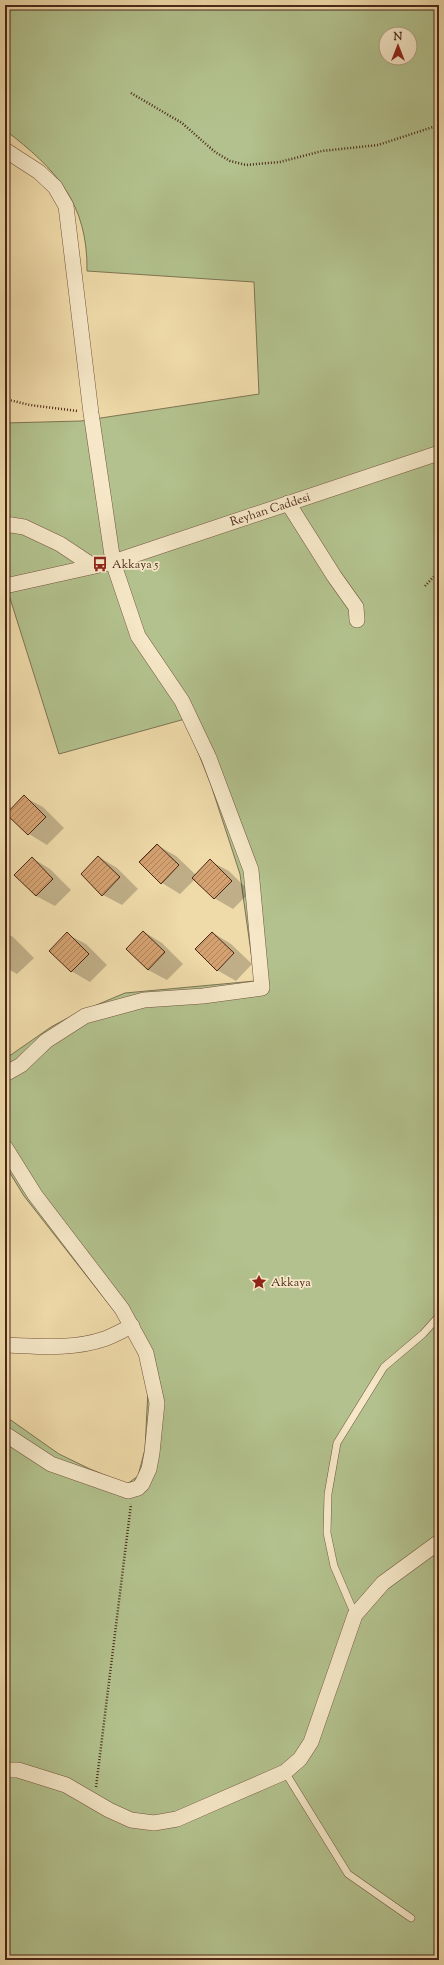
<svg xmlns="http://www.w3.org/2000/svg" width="444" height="1965" font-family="'Sorts Mill Goudy',serif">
	<defs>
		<pattern id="building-hatch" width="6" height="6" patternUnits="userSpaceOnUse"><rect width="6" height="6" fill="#d4a170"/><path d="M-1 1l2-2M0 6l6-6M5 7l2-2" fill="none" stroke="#ae835b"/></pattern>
	</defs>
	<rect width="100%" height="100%" fill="#efdaa9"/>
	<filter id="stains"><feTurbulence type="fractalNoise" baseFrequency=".005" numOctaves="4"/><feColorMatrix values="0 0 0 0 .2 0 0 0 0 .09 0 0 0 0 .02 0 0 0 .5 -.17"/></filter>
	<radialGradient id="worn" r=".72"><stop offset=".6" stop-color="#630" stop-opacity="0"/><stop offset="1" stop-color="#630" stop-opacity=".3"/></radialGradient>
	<path fill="#b2c18d" stroke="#7e7453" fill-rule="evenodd" d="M5 5H439V1960H5V1416L59 1454 90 1469 127 1484 138 1476 145 1449 148 1390 143 1363 122 1321 24 1196 5 1165V1059L51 1027 75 1014 125 993 255 981 240 874 211 785 185 719 59 754 9 595 5 596V423L81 421 259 394 254 282 87 271C88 203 56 169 5 130ZM386 34H410V58H386Z"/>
	<g fill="#0003">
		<path d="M24 797 43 807 64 828 47 845 29 834 7 812 5 814V802L12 809Z"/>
		<path d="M157 845 176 856 196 875 210 861 229 871 250 892 233 909 214 898 195 879 180 894 162 883Z"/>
		<path d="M99 857 117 868 138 889 122 905 103 895Z"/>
		<path d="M32 858 50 869 71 890 55 906 36 896Z"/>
		<path d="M5 932 13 937 34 958 17 974 5 967Z"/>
		<path d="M144 932 162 943 183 964 167 980 148 970Z"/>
		<path d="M213 933 231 944 252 964 236 981 217 970Z"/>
		<path d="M67 934 86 944 107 965 90 982 71 971Z"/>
	</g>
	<g fill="url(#building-hatch)" stroke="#4b2719">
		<path d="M24 795 46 817 28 835 6 814Z"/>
		<path d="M157 844 179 865 161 884 139 862Z"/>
		<path d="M98 856 120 877 102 896 81 874Z"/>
		<path d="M32 857 53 879 36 896 14 875Z"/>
		<path d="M210 859 232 881 214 899 192 878Z"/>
		<path d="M143 931 165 952 148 970 126 949Z"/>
		<path d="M67 932 89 954 71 972 49 951Z"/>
		<path d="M212 932 234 953 217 971 195 949Z"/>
	</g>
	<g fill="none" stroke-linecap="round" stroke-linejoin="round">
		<g stroke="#74543d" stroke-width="8">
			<g id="service">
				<path d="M355 1615 334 1566 327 1533 328 1494 337 1443 384 1367 423 1334 439 1316"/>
				<path d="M285 1772 348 1874 411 1918"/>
			</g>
		</g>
		<g stroke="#74543d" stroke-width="16">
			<g id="minor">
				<path d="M5 150 39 172 55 187 66 206 91 413 113 562 138 636 182 701 209 758 251 870 262 988 203 996 144 1000 85 1016 46 1041 21 1065 5 1074"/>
				<path d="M288 503 334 576 356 607 357 620"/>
				<path d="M5 524 24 527 60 544 93 566"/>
				<path d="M5 586 113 562 439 453"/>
				<path d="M5 1147 35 1195 122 1309 146 1353 157 1403 152 1453 149 1469 142 1484 138 1488 128 1491 51 1464 5 1434"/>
				<path d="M5 1345C37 1346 72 1350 104 1339 113 1336 123 1330 132 1326"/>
				<path d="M5 1770H18L66 1785 109 1810 131 1820 154 1823 177 1819 285 1772 300 1759 311 1742 355 1615 383 1583 439 1542"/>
			</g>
		</g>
		<g stroke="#4b2719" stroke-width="2.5" stroke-dasharray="1 2" stroke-linecap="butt">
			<path d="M131 93 182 123 215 152 230 161 246 165 280 162 322 151 378 145 439 125"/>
			<path d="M5 399 30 405 77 411"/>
			<path d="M425 586 439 571"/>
			<path d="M96 1787 131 1504"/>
		</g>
		<use href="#service" stroke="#f5e7c7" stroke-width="7"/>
		<use href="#minor" stroke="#f5e7c7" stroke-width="15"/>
	</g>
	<defs>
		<g id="bus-bare" transform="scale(1.2)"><path d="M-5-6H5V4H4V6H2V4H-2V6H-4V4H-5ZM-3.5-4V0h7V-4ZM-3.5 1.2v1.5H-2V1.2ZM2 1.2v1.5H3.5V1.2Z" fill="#8f2418" stroke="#f5e7c7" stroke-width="2.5" paint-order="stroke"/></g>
		<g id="sight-bare" transform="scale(1.2)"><path d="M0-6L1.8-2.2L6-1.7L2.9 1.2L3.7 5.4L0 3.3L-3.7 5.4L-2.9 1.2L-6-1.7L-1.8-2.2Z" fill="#8f2418" stroke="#f5e7c7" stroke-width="2.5" paint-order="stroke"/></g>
	</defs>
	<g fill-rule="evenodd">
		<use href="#bus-bare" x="100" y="564"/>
		<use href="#sight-bare" x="259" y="1282"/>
	</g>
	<g text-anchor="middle" stroke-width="3.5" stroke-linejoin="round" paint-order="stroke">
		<g font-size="12" fill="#4b2719" stroke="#f5e7c7">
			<text transform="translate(270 509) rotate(-18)" y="4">Reyhan Caddesi</text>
		</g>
		<g font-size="12" fill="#4b2719" stroke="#f5e7c7" text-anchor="start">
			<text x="112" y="568">Akkaya 5</text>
			<text x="271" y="1286">Akkaya</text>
		</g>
	</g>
	<rect width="444" height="1965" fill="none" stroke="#efdaa9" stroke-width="20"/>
	<rect x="6" y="6" width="432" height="1953" fill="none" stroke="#4b2719" stroke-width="2"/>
	<rect x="10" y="10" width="424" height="1945" fill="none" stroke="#4b2719"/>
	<g transform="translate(398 46)"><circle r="19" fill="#f5e7c7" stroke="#b19a81"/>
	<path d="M0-3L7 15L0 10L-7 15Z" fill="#8f2418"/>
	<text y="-6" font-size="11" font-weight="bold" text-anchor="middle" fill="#4b2719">N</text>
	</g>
	<rect width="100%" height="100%" filter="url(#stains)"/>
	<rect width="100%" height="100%" fill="url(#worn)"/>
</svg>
